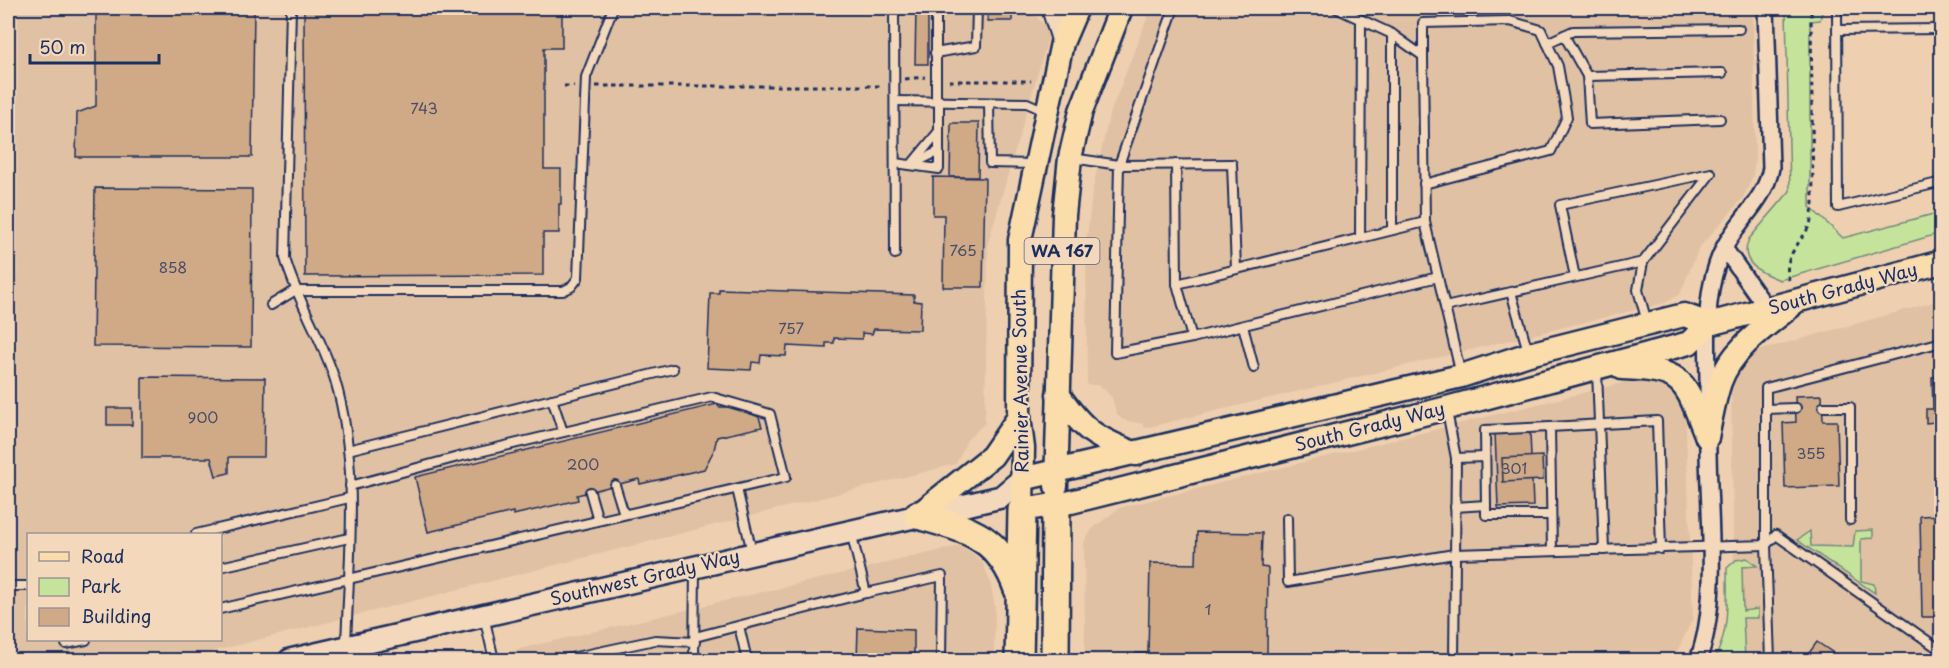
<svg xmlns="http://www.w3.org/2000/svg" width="1949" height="668" font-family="'Playpen Sans',sans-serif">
	<rect width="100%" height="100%" fill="#eed0b1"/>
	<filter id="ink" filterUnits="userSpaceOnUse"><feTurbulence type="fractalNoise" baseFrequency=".0167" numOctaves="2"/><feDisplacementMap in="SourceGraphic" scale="12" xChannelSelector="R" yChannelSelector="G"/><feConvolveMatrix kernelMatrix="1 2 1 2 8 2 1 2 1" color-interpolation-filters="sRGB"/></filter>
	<g filter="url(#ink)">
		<g fill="#e1c1a3" fill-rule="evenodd">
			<path d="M18 8H1029L1050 32 988 243 985 423 967 440 956 464 179 660H15ZM28 534H220V640H28Z"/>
			<path d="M1151 8H1753L1755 157 1753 176 1743 198 1699 248 1680 294 1665 303 1145 428 1143 424 1123 420 1117 415 1112 398 1105 390 1097 385H1087L1086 247 1092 192 1109 116Z"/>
			<path d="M1941 300V660H1735L1731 385 1754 352Z"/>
			<path d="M1651 376 1669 383 1685 401 1693 618 1673 660H1085L1084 542 1092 529 1119 508Z"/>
			<path d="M959 546 970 551 983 563 990 581 995 607 994 660H472Z"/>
		</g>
		<g fill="#c6e39b" stroke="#70897c" stroke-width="1.5">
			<path d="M1788 8H1823L1820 20 1810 21V207L1843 238 1941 212V233L1780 280C1761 273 1738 263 1749 239L1790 191 1786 11Z"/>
			<path d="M1873 530V538L1861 539V581L1874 584 1875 593 1797 540 1810 531 1811 546 1853 547 1855 531Z"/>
			<path d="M1747 558 1757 566 1742 567 1743 611 1758 609V618H1743L1745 660H1714C1730 631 1727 601 1727 568L1736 560Z"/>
		</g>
		<g fill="#d0a987" stroke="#1b2f5e" stroke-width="1.5">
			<path d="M96 8H254L252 157H76L77 113 96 106Z"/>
			<path d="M304 8H558V12H562V48H544V169H561V204H559V233H543V275L305 276Z"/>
			<path d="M916 8H928V64H915Z"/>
			<rect x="988" y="8" width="24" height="13"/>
			<path d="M951 123H979L978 177H950Z"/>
			<path d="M933 177 985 178 983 287H943L944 215H933Z"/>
			<path d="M95 188 252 189 251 347 93 346Z"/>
			<path d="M719 289 914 295V301L921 302 920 330 874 329 872 334 862 333V339L834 338V343H826V348L787 346 786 356 761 355 760 363 752 362 751 370 707 368 710 293H719Z"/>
			<path d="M142 377 265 378 264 457H229V473L216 476 211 458H142Z"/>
			<path d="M1932 377H1942V450L1935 451V422L1926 423V409H1933Z"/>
			<path d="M1822 395 1823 421H1837L1839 486 1785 488 1783 423 1796 422 1795 396Z"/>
			<path d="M717 404 719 407H734L759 417 762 427 717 437 714 450 704 469 640 484 639 479 577 495 578 500 513 515V512L428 532 415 477Z"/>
			<rect x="107" y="408" width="25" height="17"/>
			<path d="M1530 432 1533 506 1498 507 1495 433Z"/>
			<path d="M1542 456 1543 480 1503 482 1502 458Z"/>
			<path d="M1942 515V617H1922L1920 516Z"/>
			<path d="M1197 532 1262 533 1261 567 1268 568 1267 654 1314 655V660H1136V653H1148L1150 563 1196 564Z"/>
			<path d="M858 628 914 630V660H857Z"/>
			<path d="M1817 642 1844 660H1804Z"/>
		</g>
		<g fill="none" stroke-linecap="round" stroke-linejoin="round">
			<g stroke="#1b2f5e" stroke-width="12">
				<g id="service">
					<path d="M291 8 285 258C297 301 322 338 335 380 360 464 349 558 346 645"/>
					<path d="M894 8 895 254"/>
					<path d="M936 8V100"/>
					<path d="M1174 8 1119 165 1115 353 1192 338"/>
					<path d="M1336 8 1392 34 1423 56 1425 222 1461 375"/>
					<path d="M1837 8 1838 207 1942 182"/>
					<path d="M1837 30 1942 29"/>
					<path d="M1392 34V230"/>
					<path d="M1564 35 1587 76 1590 124 1720 119"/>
					<path d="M1547 43 1573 31 1739 29"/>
					<path d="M935 53 976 46 977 8"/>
					<path d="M1423 56V23L1510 21 1541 30 1558 66 1567 117 1551 151 1424 184"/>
					<path d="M1587 76 1722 73"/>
					<path d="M895 101 1027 103 1045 111"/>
					<path d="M989 103 990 163 1034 164"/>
					<path d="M1072 158 1119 165 1232 164 1236 269"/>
					<path d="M895 163 939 169V100"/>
					<path d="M915 163 939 151"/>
					<path d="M1176 164 1177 284"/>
					<path d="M911 165 939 131"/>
					<path d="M1425 222 1177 284 1192 338 1438 277"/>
					<path d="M1360 238 1361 20"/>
					<path d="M1643 262 1638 290 1647 322"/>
					<path d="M1511 292 1528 351"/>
					<path d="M271 305 294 291H563L571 287 578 278 586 77 613 8"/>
					<path d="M1445 307 1643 262 1711 173 1560 205 1575 277"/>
					<path d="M1243 326 1254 368"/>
					<path d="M1597 371 1604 550"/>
					<path d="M552 399 563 432"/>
					<path d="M1823 407H1850V520"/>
					<path d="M1766 409 1796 408"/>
					<path d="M1447 411 1456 458 1454 660"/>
					<path d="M1550 427 1485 430 1486 505V515H1551"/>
					<path d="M348 450 673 369"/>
					<path d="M1456 458 1485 457"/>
					<path d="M615 485 624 514"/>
					<path d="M737 489 752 552"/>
					<path d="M590 492 598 520"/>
					<path d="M1455 507 1486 505"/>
					<path d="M1287 518 1288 582 1454 554 1766 545 1776 535 1942 651"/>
					<path d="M851 532 866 593 942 576 941 660"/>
					<path d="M196 534 349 498"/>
					<path d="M1552 551 1550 427 1657 421 1661 549"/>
					<path d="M220 567 349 538"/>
					<path d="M8 586H28"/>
					<path d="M220 609 786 477 770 414 712 397 458 457 350 486"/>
					<path d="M484 616 494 660"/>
					<path d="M739 626 747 660"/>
					<path d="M695 637 866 593"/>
					<path d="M66 640V644L86 640"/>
					<path d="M561 660 655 640 695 642"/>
					<path d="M694 660 695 569"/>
					<path d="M1770 660 1766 545V388L1942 342"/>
				</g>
			</g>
			<g stroke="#1b2f5e" stroke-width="20">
				<g id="minor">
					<path d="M1724 248 1768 310"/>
					<path d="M1708 399C1709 350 1701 295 1723 250 1737 220 1765 201 1771 168L1766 8"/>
					<path d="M1698 660C1722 598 1706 497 1708 429"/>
				</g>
			</g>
			<g stroke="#1b2f5e" stroke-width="22">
				<path id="tertiary" d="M1051 8 1062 43"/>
			</g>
			<g stroke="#1b2f5e" stroke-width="26">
				<path id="secondary" d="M290 660 1001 497 1022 479"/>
			</g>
			<g stroke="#1b2f5e" stroke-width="27">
				<g id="primary">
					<path d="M1077 8 1062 43 1020 240 1019 417 1023 448 1022 510 1071 502 1447 408 1689 343 1709 324 1942 262"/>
					<path d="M1622 368C1687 370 1684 381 1707 437"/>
					<path d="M1058 394C1084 431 1094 437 1136 454"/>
					<path d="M1707 437C1711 419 1714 399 1720 382 1732 349 1764 328 1790 307"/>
					<path d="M1022 479 1461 376 1529 354 1684 315 1709 324"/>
					<path d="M1056 486 1064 215 1070 158 1081 111 1121 8"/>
					<path d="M918 515 992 456 1019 417"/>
				</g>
			</g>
			<g stroke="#1b2f5e" stroke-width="32">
				<g id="motorway">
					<path d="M918 515C967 529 999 535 1018 589"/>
					<path d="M1019 660 1022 510"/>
					<path d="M1055 660 1056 505"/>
				</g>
			</g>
			<g stroke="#1b2f5e" stroke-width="3" stroke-dasharray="4.5 4.5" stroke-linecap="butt">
				<path d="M905 79 925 77"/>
				<path d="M949 81H1031"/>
				<path d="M564 86H574"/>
				<path d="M596 86H883"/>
				<path d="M1789 280C1782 256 1801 244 1810 224 1812 219 1812 211 1813 205L1811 13 1814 8"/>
			</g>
			<use href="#service" stroke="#f4d8bb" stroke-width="8"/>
			<use href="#minor" stroke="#f4d8bb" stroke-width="15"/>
			<use href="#tertiary" stroke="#f4d8bb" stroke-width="18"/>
			<use href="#secondary" stroke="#f4d8bb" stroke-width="21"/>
			<use href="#primary" stroke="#faddab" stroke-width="22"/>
			<use href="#motorway" stroke="#faddab" stroke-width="27"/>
		</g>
	</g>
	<g text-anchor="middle" stroke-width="4.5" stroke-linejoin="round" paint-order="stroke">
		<g font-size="15" fill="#484e68">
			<text x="424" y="114">743</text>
			<text x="963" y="256">765</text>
			<text x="173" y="273">858</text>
			<text x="791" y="334">757</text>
			<text x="203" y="423">900</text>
			<text x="1811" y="459">355</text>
			<text x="583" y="470">200</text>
			<text x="1514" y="474">301</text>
			<text x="1208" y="615">1</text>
		</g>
		<rect fill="#f4d8bb" stroke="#5c627a" stroke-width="1.5" x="1024.5" y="238" width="75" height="26" rx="4.5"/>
		<g font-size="16" font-weight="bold" fill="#1b2f5e">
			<text x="1062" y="257">WA 167</text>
		</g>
		<g font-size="18" fill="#1b2f5e" stroke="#f4d8bb">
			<text transform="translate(1843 289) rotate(-15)" y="6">South Grady Way</text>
			<text transform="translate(1021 381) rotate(-91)" y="6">Rainier Avenue South</text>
			<text transform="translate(1370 427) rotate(-14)" y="6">South Grady Way</text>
			<text transform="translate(645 578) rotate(-13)" y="6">Southwest Grady Way</text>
		</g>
	</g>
	<rect width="1949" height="668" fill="none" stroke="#f4d8bb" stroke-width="30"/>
	<rect x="15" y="15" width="1919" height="638" fill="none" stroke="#1b2f5e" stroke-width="2" filter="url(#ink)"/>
	<rect x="27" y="533" width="195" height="108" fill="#f4d8bb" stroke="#9d9496" stroke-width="1.5"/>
	<rect x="39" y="552" width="30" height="9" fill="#faddab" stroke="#9d9496" stroke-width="1.5"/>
	<text x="81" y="563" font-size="18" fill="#1b2f5e">Road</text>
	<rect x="39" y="578" width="30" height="18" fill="#c6e39b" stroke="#9d9496" stroke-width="1.5"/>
	<text x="81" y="593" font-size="18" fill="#1b2f5e">Park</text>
	<rect x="39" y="608" width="30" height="18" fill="#d0a987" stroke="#9d9496" stroke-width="1.5"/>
	<text x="81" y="623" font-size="18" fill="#1b2f5e">Building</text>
	<path d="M30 54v9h129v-9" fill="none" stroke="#1b2f5e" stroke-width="3"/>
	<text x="39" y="54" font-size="18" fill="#1b2f5e" stroke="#f4d8bb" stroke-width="4.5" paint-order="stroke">50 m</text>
</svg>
